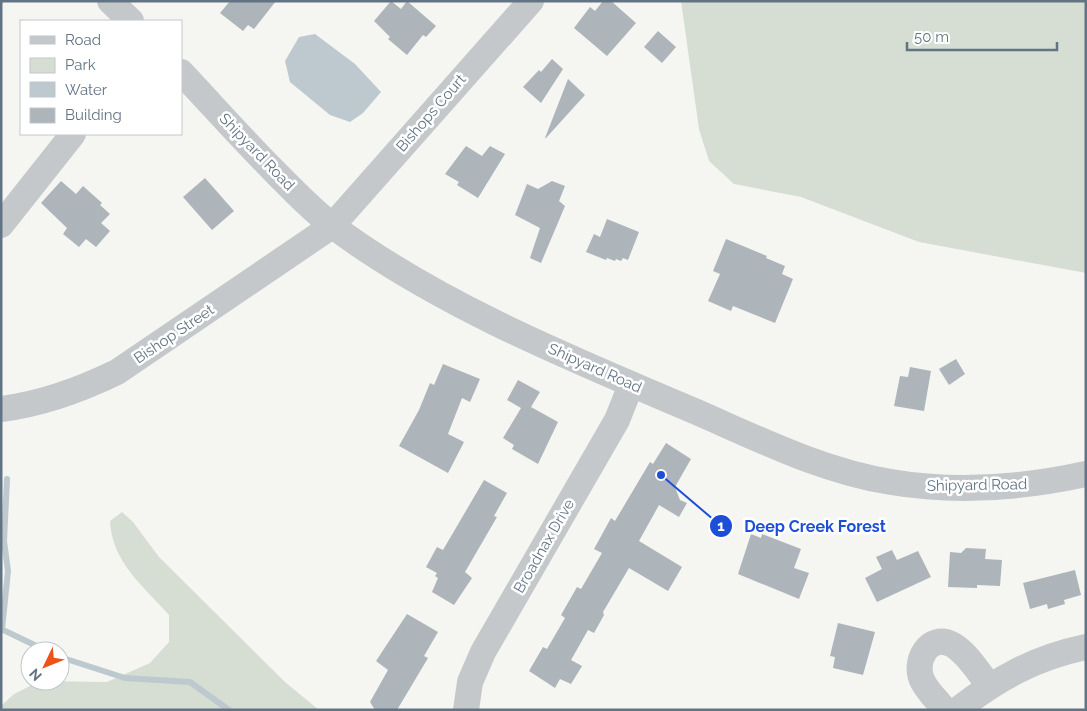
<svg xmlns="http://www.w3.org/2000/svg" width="1087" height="711" font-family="Raleway,sans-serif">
	<rect width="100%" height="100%" fill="#f5f6f1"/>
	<g fill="#d6ddd2">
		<path d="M681 1H1086V273L919 242 801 197 734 184 709 161 699 129Z"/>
		<path d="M122 512 133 522 159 557 285 682 319 710H1V706L14 694 40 681 107 682 150 663 169 642V615C143 586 112 562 110 521Z"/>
	</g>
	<path fill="#bdc9ce" d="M315 34 355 64 381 92 363 113 350 122 330 115 290 82 285 61 299 37Z"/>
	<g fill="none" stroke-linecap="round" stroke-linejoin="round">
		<g stroke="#bdc9ce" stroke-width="6">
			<path d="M1 629 47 651"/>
			<path d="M2 629 8 571 4 541 7 479"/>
			<path d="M60 657 125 678 190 682 229 710"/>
		</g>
	</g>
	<g fill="#adb4ba">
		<path d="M230 1H276L254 29 248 25 243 31 220 13Z"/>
		<path d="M391 1 401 9 407 1 436 26 426 37 423 35 407 55 388 39 390 37 374 21Z"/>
		<path d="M603 1H611L636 23 607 56 574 28 590 7 595 11Z"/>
		<path d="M658 31 676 47 662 63 644 47Z"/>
		<path d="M552 59 563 69 541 103 523 87 539 70 541 72Z"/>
		<path d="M568 79 585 95 546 138H545Z"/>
		<path d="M466 146 482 156 490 146 505 154 478 198 457 185 459 182 445 174Z"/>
		<path d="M205 178 234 211 212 230 183 197Z"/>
		<path d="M61 181 76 194 83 186 102 203 100 205 110 214 101 223 110 231 96 247 86 239 79 247 63 234 67 228 41 203Z"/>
		<path d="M552 181 565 186 559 201 565 206 541 263 530 258 540 228 515 215 527 184 538 189Z"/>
		<path d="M607 219 639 232 628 260 623 258 621 261 616 259 615 261 607 258 606 260 586 252 594 234 600 237Z"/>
		<path d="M726 239 767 256 766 258 785 266 782 274 793 279 775 323 733 306 731 311 708 301 720 274 713 271Z"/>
		<path d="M956 359 965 374 949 385 939 369Z"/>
		<path d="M443 364 480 379 470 402 462 398 448 434 464 442 448 473 399 446 419 410 430 383 434 385Z"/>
		<path d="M910 367 931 371 924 411 894 406 900 376 908 377Z"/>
		<path d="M518 380 540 392 531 407 558 422 538 464 512 449 514 445 503 438 521 408 507 400Z"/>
		<path d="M666 443 691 459 675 487 680 500 687 503 679 517 659 505 639 541 682 567 668 591 629 568 603 612 604 615 594 633 588 630 571 660 582 666 571 684 560 679 555 688 529 671 543 647 547 649 565 618 561 615 577 587 581 589 602 553 594 549 611 518 615 521 650 462 653 464Z"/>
		<path d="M484 480 507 493 494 516 497 517 465 572 472 578 454 605 432 592 438 578 435 576 437 573 426 567 437 547 443 550Z"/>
		<path d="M751 534 761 538 762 534 801 549 794 568 809 573 799 599 738 574Z"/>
		<path d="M966 548 986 549 985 559 1002 560 1000 586 977 585V588L948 587 950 552 961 553Z"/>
		<path d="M892 550 897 560 918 551 931 577 877 602 865 578 882 569 876 557Z"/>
		<path d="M1075 570 1081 595 1064 600 1065 604 1048 609 1047 604 1030 609 1023 583Z"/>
		<path d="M407 614 438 632 424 656 428 658 397 710H375L370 702 388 670 376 661Z"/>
		<path d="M838 623 875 632 863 675 833 668 835 657 830 656Z"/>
	</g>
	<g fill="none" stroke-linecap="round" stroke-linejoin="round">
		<g stroke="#c4c8cb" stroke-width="26">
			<path d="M110 1 131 21"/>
			<path d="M181 72C213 106 244 141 277 174 295 192 313 211 334 227 439 305 572 359 692 410 757 438 821 471 891 482 956 493 1022 488 1086 474"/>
			<path d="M1 225 73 134"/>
			<path d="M1 409C42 404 80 390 117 372L332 226 531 1"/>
			<path d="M466 710 470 682 483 652 617 420 631 385"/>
			<path d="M945 710C938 701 928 692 923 682 912 663 929 631 953 645 968 654 978 672 989 685"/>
			<path d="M957 710C999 678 1034 658 1086 647"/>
		</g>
	</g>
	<g text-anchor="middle" stroke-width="5" stroke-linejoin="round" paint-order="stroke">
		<g font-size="15" fill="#627484" stroke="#fff">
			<text transform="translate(431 113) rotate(-49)" y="5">Bishops Court</text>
			<text transform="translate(257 152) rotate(46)" y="5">Shipyard Road</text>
			<text transform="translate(174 334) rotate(-34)" y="5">Bishop Street</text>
			<text transform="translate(595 368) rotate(24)" y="5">Shipyard Road</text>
			<text transform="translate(977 485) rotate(-1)" y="5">Shipyard Road</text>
			<text transform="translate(544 546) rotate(-60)" y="5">Broadnax Drive</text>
		</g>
	</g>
	<path fill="none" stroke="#1d4ed8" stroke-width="2" d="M661 475L721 526"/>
	<g fill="#1d4ed8" stroke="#fff" stroke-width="2">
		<circle cx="661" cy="475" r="5"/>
		<circle cx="721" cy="526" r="12"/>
	</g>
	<g font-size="15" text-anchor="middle" font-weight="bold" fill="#fff">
		<text x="721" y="531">1</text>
	</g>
	<g font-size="16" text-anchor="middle" font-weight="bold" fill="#1d4ed8" stroke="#fff" stroke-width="5" stroke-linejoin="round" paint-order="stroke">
		<text x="815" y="532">Deep Creek Forest</text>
	</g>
	<rect width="1087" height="711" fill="none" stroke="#627484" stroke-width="5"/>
	<rect x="20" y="20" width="162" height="115" fill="#ffffff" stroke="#c0c7ce"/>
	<rect x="30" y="36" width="25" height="8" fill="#c4c8cb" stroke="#c0c7ce"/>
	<text x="65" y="45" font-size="15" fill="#627484">Road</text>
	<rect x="30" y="58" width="25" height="15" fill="#d6ddd2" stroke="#c0c7ce"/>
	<text x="65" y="70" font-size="15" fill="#627484">Park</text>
	<rect x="30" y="82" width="25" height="15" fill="#bdc9ce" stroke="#c0c7ce"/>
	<text x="65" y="95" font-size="15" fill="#627484">Water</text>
	<rect x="30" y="108" width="25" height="15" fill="#adb4ba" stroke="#c0c7ce"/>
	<text x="65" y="120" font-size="15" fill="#627484">Building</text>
	<g transform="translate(45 666) rotate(227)"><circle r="24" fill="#ffffff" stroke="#c0c7ce"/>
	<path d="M0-4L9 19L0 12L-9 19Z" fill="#ed5319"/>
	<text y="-8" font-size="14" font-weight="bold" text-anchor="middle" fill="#627484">N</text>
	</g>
	<path d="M907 42v8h150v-8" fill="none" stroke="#627484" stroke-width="2.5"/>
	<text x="914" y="42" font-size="15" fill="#627484" stroke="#ffffff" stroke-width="4" paint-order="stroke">50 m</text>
</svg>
